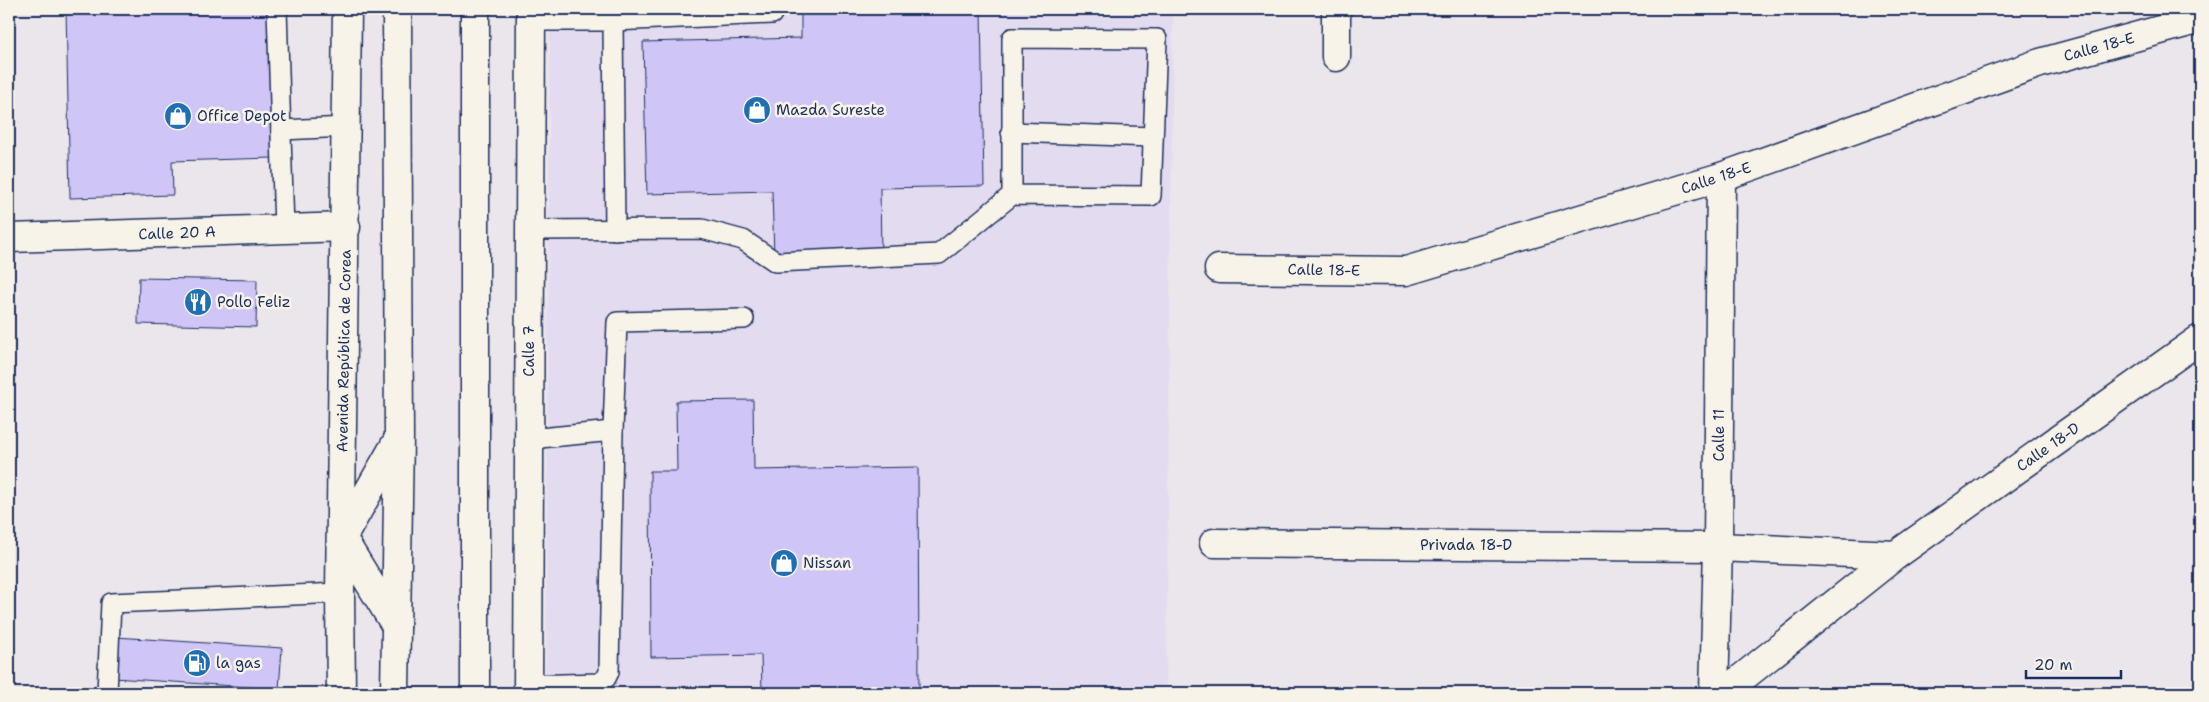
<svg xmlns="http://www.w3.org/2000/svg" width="2209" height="702" font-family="'Shantell Sans',sans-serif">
	<rect width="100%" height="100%" fill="#ebe5ec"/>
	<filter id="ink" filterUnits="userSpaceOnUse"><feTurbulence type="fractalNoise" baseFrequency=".02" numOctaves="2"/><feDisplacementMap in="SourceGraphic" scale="10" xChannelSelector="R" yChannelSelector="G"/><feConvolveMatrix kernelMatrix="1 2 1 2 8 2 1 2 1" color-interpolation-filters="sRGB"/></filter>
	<g filter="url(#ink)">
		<path fill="#e3dbef" d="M550 9H1173L1166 693H546Z"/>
		<g fill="#d0c5f7" stroke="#1b2f5e">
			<path d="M66 9H270L273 158 172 161 173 195 70 198Z"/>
			<path d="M801 9H981L984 186 880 188 881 255 774 257 772 191 647 194 643 42 801 38Z"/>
			<path d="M139 278 257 280 256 327 138 324Z"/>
			<path d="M753 400 754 470 918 467 919 689 762 691 761 655 651 657 650 471H677L676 401Z"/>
			<path d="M116 637 282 648 279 689 113 678Z"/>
		</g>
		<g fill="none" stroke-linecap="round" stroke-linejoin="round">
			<g stroke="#1b2f5e" stroke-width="22">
				<g id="service">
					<path d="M277 9 284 229"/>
					<path d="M531 21H613L772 14"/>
					<path d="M613 21 615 230"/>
					<path d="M281 130 347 127"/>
					<path d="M1011 132 1153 137"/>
					<path d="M530 230 702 229 743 240 776 262 939 254 1012 195 1151 196 1157 39 1012 38V195"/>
					<path d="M613 431 617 322 744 319"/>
					<path d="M528 685 599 683 606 678 609 672 613 431 529 439"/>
					<path d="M107 693 111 603 340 593"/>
				</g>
			</g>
			<g stroke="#1b2f5e" stroke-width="31">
				<g id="minor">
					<path d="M1336 9V57"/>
					<path d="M9 238 346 227"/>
					<path d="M1219 269 1406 271 1721 177 2040 63 2200 19"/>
					<path d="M1214 543 1718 547 1896 555"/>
					<path d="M341 693 340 593 347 9"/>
					<path d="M528 693 531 9"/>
					<path d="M1714 693 1718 547 1721 177"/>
					<path d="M1723 693 1896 555 2200 339"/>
				</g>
			</g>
			<g stroke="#1b2f5e" stroke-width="31">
				<g id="secondary">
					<path d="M396 626 342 538 398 440"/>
					<path d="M395 693 399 437 397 9"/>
					<path d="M475 693V9"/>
				</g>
			</g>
			<use href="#service" stroke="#f7f3e8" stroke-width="19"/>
			<use href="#minor" stroke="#f7f3e8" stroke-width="28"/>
			<use href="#secondary" stroke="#f7f3e8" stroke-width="28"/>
		</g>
	</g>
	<defs>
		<g id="shop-disc" transform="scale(1.4375)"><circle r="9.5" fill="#1f6fb2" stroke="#f7f3e8"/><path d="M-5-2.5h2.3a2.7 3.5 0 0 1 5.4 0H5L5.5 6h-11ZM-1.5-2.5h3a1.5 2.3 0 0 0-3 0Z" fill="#fff"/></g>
		<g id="restaurant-disc" transform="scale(1.4375)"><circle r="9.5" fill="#1f6fb2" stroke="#f7f3e8"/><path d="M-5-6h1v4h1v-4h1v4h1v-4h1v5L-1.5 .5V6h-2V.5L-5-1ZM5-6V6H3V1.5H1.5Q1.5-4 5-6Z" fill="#fff"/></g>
		<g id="fuel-disc" transform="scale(1.4375)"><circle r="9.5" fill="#1f6fb2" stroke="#f7f3e8"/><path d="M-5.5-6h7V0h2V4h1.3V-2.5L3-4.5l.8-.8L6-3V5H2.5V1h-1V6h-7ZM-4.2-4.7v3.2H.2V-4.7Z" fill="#fff"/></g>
	</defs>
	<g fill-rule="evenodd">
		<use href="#shop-disc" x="757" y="110"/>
		<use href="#shop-disc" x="178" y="116"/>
		<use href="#restaurant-disc" x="198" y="302"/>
		<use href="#shop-disc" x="784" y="563"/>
		<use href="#fuel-disc" x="197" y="663"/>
	</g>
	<g text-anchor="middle" stroke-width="5" stroke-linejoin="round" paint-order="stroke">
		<g font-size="15" fill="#1b2f5e" stroke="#f7f3e8">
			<text transform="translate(2099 47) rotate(-15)" y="5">Calle 18-E</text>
			<text transform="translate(1716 178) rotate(-18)" y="5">Calle 18-E</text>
			<text transform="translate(177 233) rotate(-2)" y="5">Calle 20 A</text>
			<text transform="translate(1324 270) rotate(1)" y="5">Calle 18-E</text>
			<text transform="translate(344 351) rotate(-89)" y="5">Avenida República de Corea</text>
			<text transform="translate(529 351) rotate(-90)" y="5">Calle 7</text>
			<text transform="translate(1719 435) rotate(-90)" y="5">Calle 11</text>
			<text transform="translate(2048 447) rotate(-35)" y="5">Calle 18-D</text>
			<text x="1466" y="550">Privada 18-D</text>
		</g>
		<g font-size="15" fill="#1b2f5e" stroke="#f7f3e8" text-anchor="start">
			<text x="776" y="115">Mazda Sureste</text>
			<text x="197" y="121">Office Depot</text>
			<text x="217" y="307">Pollo Feliz</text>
			<text x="803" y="568">Nissan</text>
			<text x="216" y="668">la gas</text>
		</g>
	</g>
	<rect width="2209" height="702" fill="none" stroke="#f7f3e8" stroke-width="30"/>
	<rect x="15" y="15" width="2179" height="672" fill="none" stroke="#1b2f5e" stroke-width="2" filter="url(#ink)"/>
	<path d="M2026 670v8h95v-8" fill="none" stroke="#1b2f5e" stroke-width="2.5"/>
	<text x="2034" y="670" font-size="15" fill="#1b2f5e" stroke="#f7f3e8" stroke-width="4" paint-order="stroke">20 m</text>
</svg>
